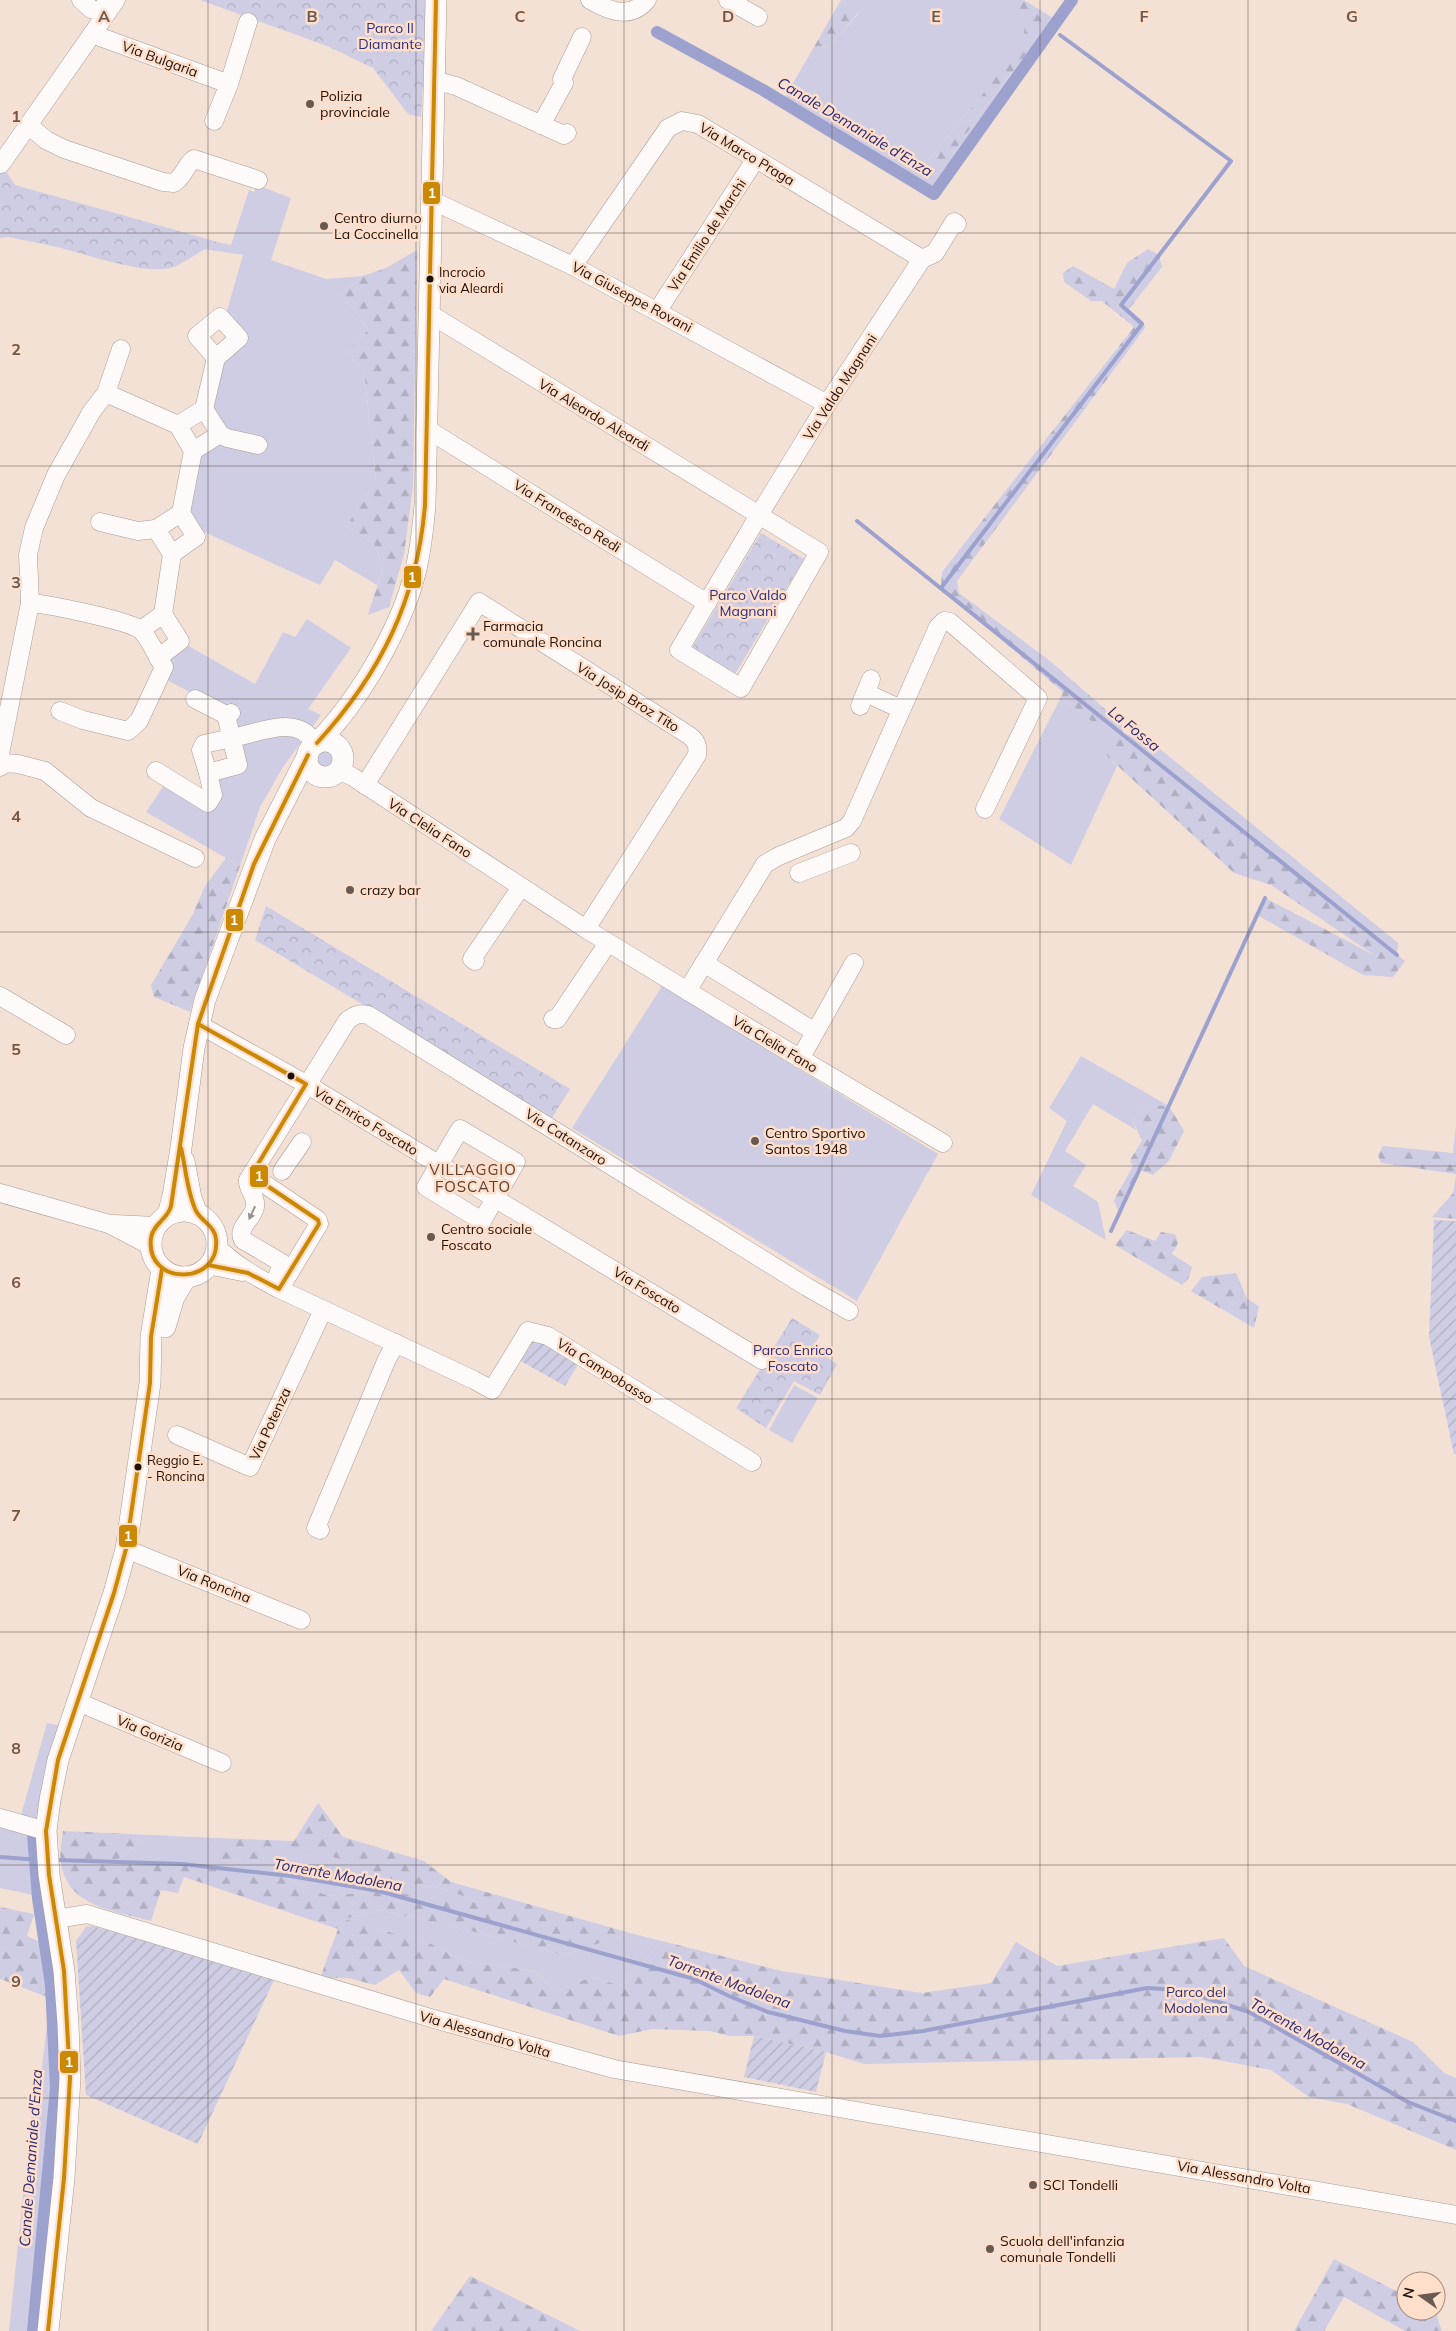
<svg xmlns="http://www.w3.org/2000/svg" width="1456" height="2331" font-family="Mulish,sans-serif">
	<defs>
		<pattern id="forest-firs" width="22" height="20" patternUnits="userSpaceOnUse" patternTransform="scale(1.25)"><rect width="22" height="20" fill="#cecde4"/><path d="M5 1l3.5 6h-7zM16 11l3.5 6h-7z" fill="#b0afc2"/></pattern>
		<pattern id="park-crowns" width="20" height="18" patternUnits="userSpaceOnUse" patternTransform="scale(1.25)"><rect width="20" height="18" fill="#cecde4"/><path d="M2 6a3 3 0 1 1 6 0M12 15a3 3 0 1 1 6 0" fill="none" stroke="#b0afc2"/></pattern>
		<pattern id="garden-furrows" width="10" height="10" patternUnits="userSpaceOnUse" patternTransform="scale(1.25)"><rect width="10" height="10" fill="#cecde4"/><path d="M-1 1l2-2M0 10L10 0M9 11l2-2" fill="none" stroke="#b0afc2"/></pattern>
	</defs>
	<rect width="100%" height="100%" fill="#f3e1d6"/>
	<g fill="#cecde4">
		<path d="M841 0H1024L1020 8 1025 21V36L979 99 931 157 941 170 985 107 1033 47 1039 45 934 194 782 102 814 47 829 46 859 13Z"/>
		<path d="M257 185 291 198 271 260 326 279 363 276 338 296 353 307 368 330 347 352 364 371 376 480 346 527 374 543 383 568 377 585 335 560 320 585 200 530 189 511 198 457 227 438 204 409 216 358 239 338 226 314 243 255 203 249 218 242 231 245 249 190 254 192Z"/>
		<path d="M307 619 351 648 308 709 321 715 283 767 260 807 240 866 146 812 168 779 208 803V773L237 765 230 713 165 679 164 667 180 641 255 684 283 632 295 637Z"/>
		<path d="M1061 697 1095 724 1108 723 1112 715 1123 725V735L1140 734 1160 749 1398 943 1397 955 1107 756 1117 766 1071 865 999 819Z"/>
		<path d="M326 747 333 751 334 762 326 770H319L314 764 317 751Z"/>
		<path d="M662 986 938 1154 857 1301 572 1128Z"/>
		<path d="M1081 1056 1169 1106 1144 1105 1133 1121 1136 1130 1093 1104 1065 1151 1086 1165 1073 1186 1098 1202 1106 1240 1031 1195 1067 1121 1049 1108Z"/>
		<path d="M794 1385 818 1398 792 1443 769 1430Z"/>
		<path d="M47 1723 63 1726 45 1897 60 2123 38 2331H9L31 2120 41 2076 50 1998 38 1898 29 1894 0 1888V1810L21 1815Z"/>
		<path d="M151 1835 215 1838 219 1860 265 1862 260 1848H309L403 1883 446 1889 483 1904 379 1891 328 1896 279 1875 182 1864 115 1861Z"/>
		<path d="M380 1910 467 1930 564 1955 630 1933 662 1941 621 1986 592 1977 555 1991 535 1971 463 1960 431 1944 343 1919Z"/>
	</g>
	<g fill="url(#forest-firs)">
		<path d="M841 0 859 12 829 46 814 47Z"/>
		<path d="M1024 0 1053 18 1061 9 1064 20 1047 44 1032 47 985 107 941 170 931 169V157L979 99 1024 36 1025 21 1020 8Z"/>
		<path d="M1148 249 1159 255 1162 267 1129 309 1143 321 1145 328 957 581 959 593 1050 661 1112 715 1108 723 1095 724 1061 697 1063 692 941 588 942 572 1134 327 1102 301H1091L1064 282 1063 273 1073 266 1114 289 1127 263Z"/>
		<path d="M417 250 413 487 404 554 389 607 368 615 383 568 374 543 346 527 376 480 364 371 347 352 368 330 353 307 338 296 363 276 386 268Z"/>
		<path d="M1123 735 1405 961 1393 977 1363 975 1257 915 1265 898 1374 955 1271 885 1234 873 1107 756C1109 745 1112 739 1123 735Z"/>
		<path d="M226 858 240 866 190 1012 154 997 151 985 192 916 205 886Z"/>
		<path d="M1144 1105 1169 1106 1184 1131 1169 1161 1153 1175 1140 1170 1119 1213 1114 1200 1133 1166 1130 1160 1142 1141 1133 1121Z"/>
		<path d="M1456 1125V1174L1381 1163 1378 1155 1383 1146 1453 1153Z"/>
		<path d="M1456 1176V1219L1432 1217 1453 1193Z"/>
		<path d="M1127 1230 1155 1241 1161 1232 1175 1234 1178 1243 1172 1254 1192 1267 1189 1278 1182 1285 1115 1245Z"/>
		<path d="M1236 1273 1247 1299 1259 1306 1254 1328 1191 1291 1202 1277Z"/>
		<path d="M318 1803 343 1837 424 1861 451 1882 630 1933 564 1955 467 1930 380 1910 344 1919 431 1944 463 1960 535 1971 555 1991 592 1977 621 1986 662 1941 782 1971 922 1993 991 1983 1016 1942 1057 1966 1224 1938 1244 1966 1413 2042 1444 2073 1456 2078V2150L1347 2104 1309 2097 1271 2070 1202 2057 864 2064 826 2052 754 2036H730L710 2031 652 2029 619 2036 444 1979 430 1997 416 1993 399 1970 375 1985 348 1978H320L338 1929 184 1877 178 1893 161 1890 151 1921C116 1911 66 1907 61 1862 59 1853 62 1841 63 1831L151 1835 115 1861H110L182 1864 279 1875 328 1896 379 1891 480 1903 446 1889 403 1883 309 1848H260L265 1862 219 1860 215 1838 294 1841Z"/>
		<path d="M0 1907 34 1914 27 1936 45 1944 50 1998 0 1979Z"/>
		<path d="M1334 2259 1406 2296V2311H1435L1442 2331H1405L1344 2297 1324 2331H1294Z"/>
		<path d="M470 2276 580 2331H431Z"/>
	</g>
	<g fill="url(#park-crowns)">
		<path d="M200 0H428L421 117 408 114 373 68 327 46Z"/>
		<path d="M0 162 15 185 218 242C203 248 185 264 170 268 141 275 84 253 53 246 38 243 23 240 8 237L0 238Z"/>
		<path d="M761 533 804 559 735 674 692 648Z"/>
		<path d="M266 906 570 1089 552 1118 255 940Z"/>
		<path d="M792 1318 820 1335 813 1348 837 1364 820 1395 794 1381 766 1428 736 1408Z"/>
	</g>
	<g fill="url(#garden-furrows)">
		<path d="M1434 1220 1456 1221V1454H1454L1429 1337Z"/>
		<path d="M534 1339 579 1363 565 1386 519 1360Z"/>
		<path d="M92 1926 275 1978 198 2144 86 2095 76 1941 86 1927Z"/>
		<path d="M754 2036 826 2052 816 2092 744 2077Z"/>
	</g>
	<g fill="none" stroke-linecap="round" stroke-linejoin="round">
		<g stroke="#9ca1ce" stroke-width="4">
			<path d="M857 521 1397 955"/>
			<path d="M941 588 1142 324 1121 305 1231 161 1060 35"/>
			<path d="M1111 1231 1265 898"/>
			<path d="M0 1857 40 1860"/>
			<path d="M55 1860 182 1864 291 1876 379 1891 694 1979 729 1996 768 2012 845 2031 880 2036 923 2031 1147 1988 1181 1990 1249 2012 1408 2102 1456 2121"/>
		</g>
		<g stroke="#9ca1ce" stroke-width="12">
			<path d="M657 32 763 90 934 194 1072 0"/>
			<path d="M33 1834 38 1898 51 1985 56 2088 33 2331"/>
		</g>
		<g stroke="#aa9c94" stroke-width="19">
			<g id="minor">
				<path d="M81 0 91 9 107 13 105 4"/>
				<path d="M590 0C609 11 630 20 647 0"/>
				<path d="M728 0 758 17"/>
				<path d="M92 34 229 84 214 121"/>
				<path d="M433 80 456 86 564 135 567 133"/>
				<path d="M229 84 248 22"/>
				<path d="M28 125 46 140 64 149 163 182 174 183C186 174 185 165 194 159L258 180"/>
				<path d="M541 125 564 83 562 79 582 37"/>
				<path d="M1 164 116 0"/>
				<path d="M431 200 573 266 827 404"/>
				<path d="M573 266 668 128 682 121 698 124 922 259 935 253 954 222 957 224"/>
				<path d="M658 310 755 160"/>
				<path d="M430 314 759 515 679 650 741 688 819 552 759 515 827 404 922 259"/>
				<path d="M106 393 178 425"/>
				<path d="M427 429 707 603"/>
				<path d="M220 434 227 438 258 445"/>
				<path d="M193 451 220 434 204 409"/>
				<path d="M100 522 138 531 156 529"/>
				<path d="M172 554 196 537 181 513"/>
				<path d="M30 603C47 604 132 621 142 631 151 641 156 656 164 667L139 721 128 731 83 720 60 711"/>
				<path d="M141 630 163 614 172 554 156 529 181 513 193 451 178 425 204 409 216 358 197 336 220 317 239 338 216 358"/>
				<path d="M158 658 180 641 163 614"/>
				<path d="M866 693 901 709"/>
				<path d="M195 699 226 715"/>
				<path d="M860 706 871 679"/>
				<path d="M231 713 226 715 238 765 208 773 201 750 204 744 236 737C262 732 299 714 315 744"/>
				<path d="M0 754 30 603 28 555 34 528 56 475 92 411 106 393 121 349"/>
				<path d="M0 767 5 763 18 764 45 771 91 808 195 858"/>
				<path d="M338 770 353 777 586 929 722 1012 943 1143"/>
				<path d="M156 771 208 803 213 795 208 773"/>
				<path d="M365 785 479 602 690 736C697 742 698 746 697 755L586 929"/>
				<path d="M799 873 851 853"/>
				<path d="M475 961 472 959 521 887"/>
				<path d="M704 963 815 1032"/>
				<path d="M687 991 765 864 779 856 846 828 852 821 938 627 944 621 950 622 1038 698 985 809"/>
				<path d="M0 996 66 1035"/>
				<path d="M553 1019H557L608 943"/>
				<path d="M198 1024 306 1084 762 1360"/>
				<path d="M800 1059 854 963"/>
				<path d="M460 1129 516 1162 482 1221 426 1187Z"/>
				<path d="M255 1169 263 1183 318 1220 319 1224 282 1285"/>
				<path d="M282 1171 302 1142"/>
				<path d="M0 1193 109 1224 151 1246"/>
				<path d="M114 1224 156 1226"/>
				<path d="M216 1246C235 1265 256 1277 279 1289L474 1380 492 1390 528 1331 548 1336 752 1462"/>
				<path d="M208 1265 242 1272"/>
				<path d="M274 1286 282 1263 243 1240C236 1228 253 1219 255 1207 257 1196 247 1190 248 1180L347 1021C354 1015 359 1013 368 1015L807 1287 849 1311"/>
				<path d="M177 1435 250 1467 323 1310"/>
				<path d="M320 1530 316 1528 387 1359 396 1343"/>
				<path d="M126 1549 301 1620"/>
				<path d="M78 1702 222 1763"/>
				<path d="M0 1818 46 1831"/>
				<path d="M56 1919 87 1914 434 2019 614 2069 1456 2215"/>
			</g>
		</g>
		<g stroke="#aa9c94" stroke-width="22">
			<g id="major">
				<circle cx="325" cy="759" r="18"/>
				<path d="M317 743C358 702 401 629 415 573 421 550 423 528 425 505L436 0"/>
				<path d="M184 1161 191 1198 197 1214"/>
				<circle cx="184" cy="1244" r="33"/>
				<path d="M168 1215 173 1196 181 1148 194 1048 205 1000 265 839 308 755"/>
				<path d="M165 1327 174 1297 186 1277"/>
				<path d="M48 2331 64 2178 70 2078 68 2024 64 1971 49 1875 46 1831 50 1800 58 1760 114 1593 126 1549 150 1383 151 1337 162 1269"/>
			</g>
		</g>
		<use href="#minor" stroke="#fdfaf9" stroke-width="18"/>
		<use href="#major" stroke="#fdfaf9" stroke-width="21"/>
		<g stroke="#ffdeca" stroke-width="8">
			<g id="bus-1">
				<path d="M317 743C381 673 417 600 425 505L436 0"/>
				<path d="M198 1024 306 1084 255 1169 263 1183 318 1220 319 1224 279 1289 248 1273 208 1265"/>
				<path d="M181 1148C186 1169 187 1192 196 1211 202 1222 215 1226 216 1239 221 1286 145 1287 151 1238 153 1224 168 1219 171 1206L198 1024 254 864 308 755"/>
				<path d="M48 2331 64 2178 70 2078 64 1971 49 1875 46 1831 58 1760 114 1593 126 1549 150 1383 151 1337 162 1269"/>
			</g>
		</g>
		<use href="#bus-1" stroke="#cb8802" stroke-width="4"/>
	</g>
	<defs><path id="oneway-solid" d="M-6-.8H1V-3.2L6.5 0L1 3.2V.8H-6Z" transform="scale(1.25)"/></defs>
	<use fill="#98928e" href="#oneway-solid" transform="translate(252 1213) rotate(115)"/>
	<path fill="none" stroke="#685a52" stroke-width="1" stroke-opacity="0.55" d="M208 0V2331M416 0V2331M624 0V2331M832 0V2331M1040 0V2331M1248 0V2331M0 233H1456M0 466H1456M0 699H1456M0 932H1456M0 1166H1456M0 1399H1456M0 1632H1456M0 1865H1456M0 2098H1456"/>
	<g fill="#685a52" stroke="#ffdeca" stroke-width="2">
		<circle cx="310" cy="104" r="5"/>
		<circle cx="324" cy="226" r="5"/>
		<path d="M470.5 626.5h5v5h5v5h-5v5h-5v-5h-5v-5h5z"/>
		<circle cx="350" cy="890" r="5"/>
		<circle cx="755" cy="1141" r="5"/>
		<circle cx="431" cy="1237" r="5"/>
		<circle cx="1033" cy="2185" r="5"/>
		<circle cx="990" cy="2249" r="5"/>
	</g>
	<g fill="#1d120b" stroke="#ffdeca" stroke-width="2">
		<circle cx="430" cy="279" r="4.5"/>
		<circle cx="291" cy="1076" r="4.5"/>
		<circle cx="138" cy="1467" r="4.5"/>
	</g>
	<g text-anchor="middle" stroke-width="5" stroke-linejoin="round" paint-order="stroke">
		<g font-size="13" fill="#1d120b" stroke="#ffdeca" text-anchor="start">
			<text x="439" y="277">Incrocio<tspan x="439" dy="16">via Aleardi</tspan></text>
			<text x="147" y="1465">Reggio E.<tspan x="147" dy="16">- Roncina</tspan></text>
		</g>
		<g font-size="14" fill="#293081" stroke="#ffdeca">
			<text x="390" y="33">Parco Il<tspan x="390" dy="16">Diamante</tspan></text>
			<text x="748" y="600">Parco Valdo<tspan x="748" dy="16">Magnani</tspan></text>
			<text x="793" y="1355">Parco Enrico<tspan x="793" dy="16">Foscato</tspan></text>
			<text x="1196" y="1997">Parco del<tspan x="1196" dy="16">Modolena</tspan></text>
		</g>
		<g font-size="14" fill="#1d120b" stroke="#ffdeca">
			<text transform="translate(160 59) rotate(20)" y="5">Via Bulgaria</text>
			<text transform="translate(747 154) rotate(31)" y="5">Via Marco Praga</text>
			<text transform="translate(707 235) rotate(-57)" y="5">Via Emilio de Marchi</text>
			<text transform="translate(632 297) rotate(28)" y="5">Via Giuseppe Rovani</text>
			<text transform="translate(840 387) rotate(-57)" y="5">Via Valdo Magnani</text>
			<text transform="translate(594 415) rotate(31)" y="5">Via Aleardo Aleardi</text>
			<text transform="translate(567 516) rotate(32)" y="5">Via Francesco Redi</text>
			<text transform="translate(628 697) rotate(32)" y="5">Via Josip Broz Tito</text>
			<text transform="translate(430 828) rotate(33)" y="5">Via Clelia Fano</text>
			<text transform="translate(775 1044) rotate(31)" y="5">Via Clelia Fano</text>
			<text transform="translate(366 1121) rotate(31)" y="5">Via Enrico Foscato</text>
			<text transform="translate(566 1137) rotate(32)" y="5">Via Catanzaro</text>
			<text transform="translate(647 1290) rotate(31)" y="5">Via Foscato</text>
			<text transform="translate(605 1371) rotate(32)" y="5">Via Campobasso</text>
			<text transform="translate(270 1424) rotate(-65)" y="5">Via Potenza</text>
			<text transform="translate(214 1584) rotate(22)" y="5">Via Roncina</text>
			<text transform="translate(150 1733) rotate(23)" y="5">Via Gorizia</text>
			<text transform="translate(485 2034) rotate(16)" y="5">Via Alessandro Volta</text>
			<text transform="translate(1244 2177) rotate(10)" y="5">Via Alessandro Volta</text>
		</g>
		<g font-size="14" fill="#1d120b" stroke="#ffdeca" text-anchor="start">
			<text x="320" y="101">Polizia<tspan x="320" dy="16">provinciale</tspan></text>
			<text x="334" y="223">Centro diurno<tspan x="334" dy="16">La Coccinella</tspan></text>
			<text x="483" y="631">Farmacia<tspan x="483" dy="16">comunale Roncina</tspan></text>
			<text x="360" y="895">crazy bar</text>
			<text x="765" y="1138">Centro Sportivo<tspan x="765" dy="16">Santos 1948</tspan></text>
			<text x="441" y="1234">Centro sociale<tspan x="441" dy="16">Foscato</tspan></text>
			<text x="1043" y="2190">SCI Tondelli</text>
			<text x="1000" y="2246">Scuola dell'infanzia<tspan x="1000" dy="16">comunale Tondelli</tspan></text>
		</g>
		<g font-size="15" font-style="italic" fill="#242879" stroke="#ffdeca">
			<text transform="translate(855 127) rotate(31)" y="5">Canale Demaniale d'Enza</text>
			<text transform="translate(1134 729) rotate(39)" y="5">La Fossa</text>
			<text transform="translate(338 1875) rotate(10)" y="5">Torrente Modolena</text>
			<text transform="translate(729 1982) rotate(20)" y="5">Torrente Modolena</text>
			<text transform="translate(1308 2034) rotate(29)" y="5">Torrente Modolena</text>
			<text transform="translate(31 2158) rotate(-86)" y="5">Canale Demaniale d'Enza</text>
		</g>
		<g font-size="15" letter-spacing="1" fill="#5b4130" stroke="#ffdeca">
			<text x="473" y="1175">VILLAGGIO<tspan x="473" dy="17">FOSCATO</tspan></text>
		</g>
	</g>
	<g font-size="16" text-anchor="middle" font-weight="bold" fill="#685a52" stroke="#ffdeca" stroke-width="5" stroke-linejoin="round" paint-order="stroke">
		<text x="104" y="22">A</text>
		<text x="312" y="22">B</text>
		<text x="520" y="22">C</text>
		<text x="728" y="22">D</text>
		<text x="936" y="22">E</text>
		<text x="1144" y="22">F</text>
		<text x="1352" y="22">G</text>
		<text x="16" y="122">1</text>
		<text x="16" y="355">2</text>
		<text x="16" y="588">3</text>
		<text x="16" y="822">4</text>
		<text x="16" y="1055">5</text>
		<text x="16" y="1288">6</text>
		<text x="16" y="1521">7</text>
		<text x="16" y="1754">8</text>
		<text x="16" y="1987">9</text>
	</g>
	<g stroke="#ffdeca" stroke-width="2">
		<rect x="422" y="181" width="19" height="24" rx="5" fill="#cb8802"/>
		<rect x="403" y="565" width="19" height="24" rx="5" fill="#cb8802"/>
		<rect x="225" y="908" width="19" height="24" rx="5" fill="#cb8802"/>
		<rect x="249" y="1164" width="20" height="24" rx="5" fill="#cb8802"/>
		<rect x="118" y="1524" width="20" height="24" rx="5" fill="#cb8802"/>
		<rect x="59" y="2050" width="20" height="24" rx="5" fill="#cb8802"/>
	</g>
	<g font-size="14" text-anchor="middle" font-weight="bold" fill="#fff">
		<text x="432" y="198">1</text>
		<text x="412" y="582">1</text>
		<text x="234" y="925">1</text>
		<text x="259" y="1181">1</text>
		<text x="128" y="1541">1</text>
		<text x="69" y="2067">1</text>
	</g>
	<g transform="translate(1421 2296) rotate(284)"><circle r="24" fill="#ffdeca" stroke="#a58c7e"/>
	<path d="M0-4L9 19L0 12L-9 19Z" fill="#685a52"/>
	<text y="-8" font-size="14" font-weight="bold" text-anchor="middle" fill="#1d120b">N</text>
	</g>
</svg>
